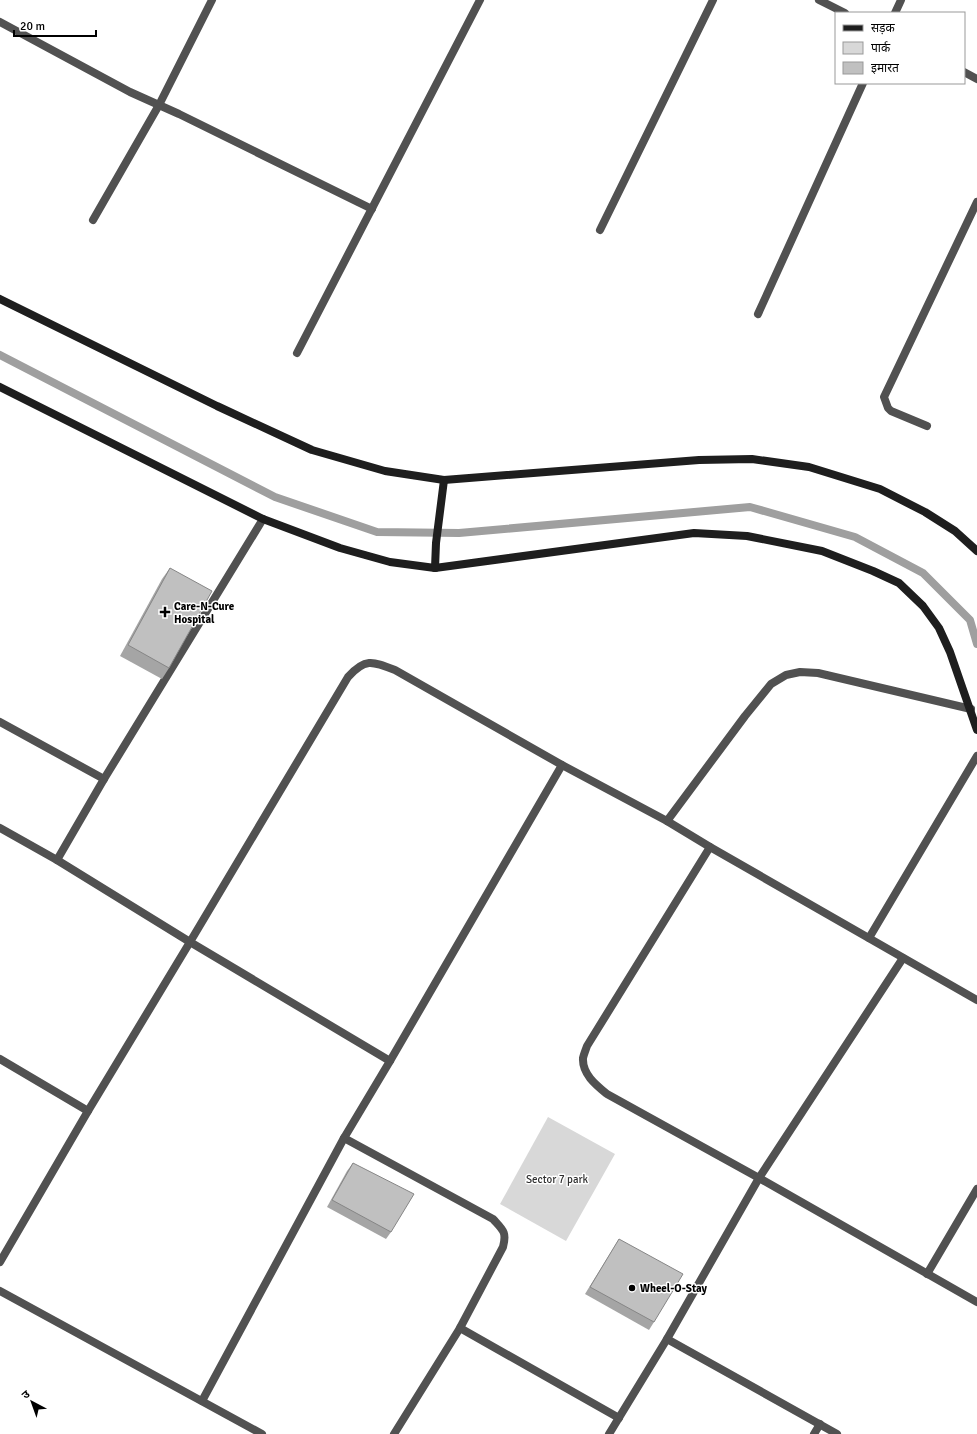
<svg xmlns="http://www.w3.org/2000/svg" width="977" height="1434" font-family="Signika,'Noto Sans Devanagari',sans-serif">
	<rect width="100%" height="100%" fill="#fff"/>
	<path fill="#d8d8d8" d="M548 1117 615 1154 566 1241 500 1204Z"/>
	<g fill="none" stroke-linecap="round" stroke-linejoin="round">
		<path stroke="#9f9f9f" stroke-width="8" d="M0 355 275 497 377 532 459 533 750 507 855 537 923 573 970 620 977 644"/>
		<g stroke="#515151" stroke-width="8">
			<path d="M819 0 845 13"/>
			<path d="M895 13 901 0"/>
			<path d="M0 22 130 92 179 114 372 209"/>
			<path d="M964 72 977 79"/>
			<path d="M93 220 159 105 212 0"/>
			<path d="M600 230 713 0"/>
			<path d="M758 314 863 83"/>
			<path d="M297 353 480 0"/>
			<path d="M927 426 891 411 888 408 884 397 977 202"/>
			<path d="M0 722 104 779"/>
			<path d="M667 821 745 716 771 684 786 675 800 672 818 673 971 709"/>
			<path d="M0 828 57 860 104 779 263 519"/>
			<path d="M710 847 587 1046C586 1049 584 1054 583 1058 582 1074 596 1085 607 1094L759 1178 977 1302"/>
			<path d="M869 938 977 756"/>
			<path d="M0 1059 88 1111"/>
			<path d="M390 1061 190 942 348 677C365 658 372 661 395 670L562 765 667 821 710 847 977 1000"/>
			<path d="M344 1138 493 1219C503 1230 507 1232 503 1247L460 1328 394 1434"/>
			<path d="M0 1262 88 1111 190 942 57 860"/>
			<path d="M927 1274 977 1189"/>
			<path d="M0 1291 262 1434"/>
			<path d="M460 1328 619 1418"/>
			<path d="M667 1339 837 1434"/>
			<path d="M202 1401 344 1138 390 1061 562 765"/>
			<path d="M609 1434 667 1339 759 1178 903 958"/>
			<path d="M814 1434 820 1424"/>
		</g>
		<g stroke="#1e1e1e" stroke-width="8">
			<path d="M0 299 217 406 312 450 385 471 444 480 699 460 752 459 809 467 880 489 925 512 955 531 977 551"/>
			<path d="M0 387 263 519 340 548 390 562 435 568 694 533 747 536 822 551 873 571 899 583 923 606 939 628 950 652 977 730"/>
			<path d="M435 568 436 543 444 480"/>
		</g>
	</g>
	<g fill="#a5a5a5">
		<path d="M170 568 169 668 162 679 120 656 162 579Z"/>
		<path d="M353 1163 391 1232 386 1239 327 1207 347 1171Z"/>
		<path d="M619 1239 654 1322 649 1330 585 1294Z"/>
	</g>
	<g fill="#c0c0c0" stroke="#868686">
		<path d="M170 568 212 591 169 668 128 645Z"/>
		<path d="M353 1163 414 1194 391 1232 332 1200Z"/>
		<path d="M619 1239 683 1274 654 1322 590 1287Z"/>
	</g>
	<g fill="#000" stroke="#fff" stroke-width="1.5">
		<path d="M163 606h4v4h4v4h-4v4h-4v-4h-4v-4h4z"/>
		<circle cx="632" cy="1288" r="4"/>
	</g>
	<g text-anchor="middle" stroke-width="3" stroke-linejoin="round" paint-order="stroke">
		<g font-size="11" font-weight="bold" fill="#000" stroke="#fff" text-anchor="start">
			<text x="174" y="610">Care-N-Cure<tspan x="174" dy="13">Hospital</tspan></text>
			<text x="640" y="1292">Wheel-O-Stay</text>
		</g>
		<g font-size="11" fill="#2f2f2f" stroke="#fff">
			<text x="557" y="1183">Sector 7 park</text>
		</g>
	</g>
	<rect x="835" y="12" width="130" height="72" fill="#ffffff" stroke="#999999"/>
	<rect x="843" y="25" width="20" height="6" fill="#1e1e1e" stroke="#999999"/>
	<text x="871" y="32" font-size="12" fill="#000000">सड़क</text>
	<rect x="843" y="42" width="20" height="12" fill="#d8d8d8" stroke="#999999"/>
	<text x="871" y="52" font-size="12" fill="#000000">पार्क</text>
	<rect x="843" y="62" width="20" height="12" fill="#c0c0c0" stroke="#999999"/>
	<text x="871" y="72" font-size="12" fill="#000000">इमारत</text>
	<g transform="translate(32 1402) rotate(319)" stroke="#ffffff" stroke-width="3" paint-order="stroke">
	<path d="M0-3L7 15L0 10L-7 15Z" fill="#000000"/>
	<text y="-6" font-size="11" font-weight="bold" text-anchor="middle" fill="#000000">उ</text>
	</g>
	<path d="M14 30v6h82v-6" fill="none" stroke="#000000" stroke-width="2"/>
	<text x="20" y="30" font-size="12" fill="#000000" stroke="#ffffff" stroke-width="3" paint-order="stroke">20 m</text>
</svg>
